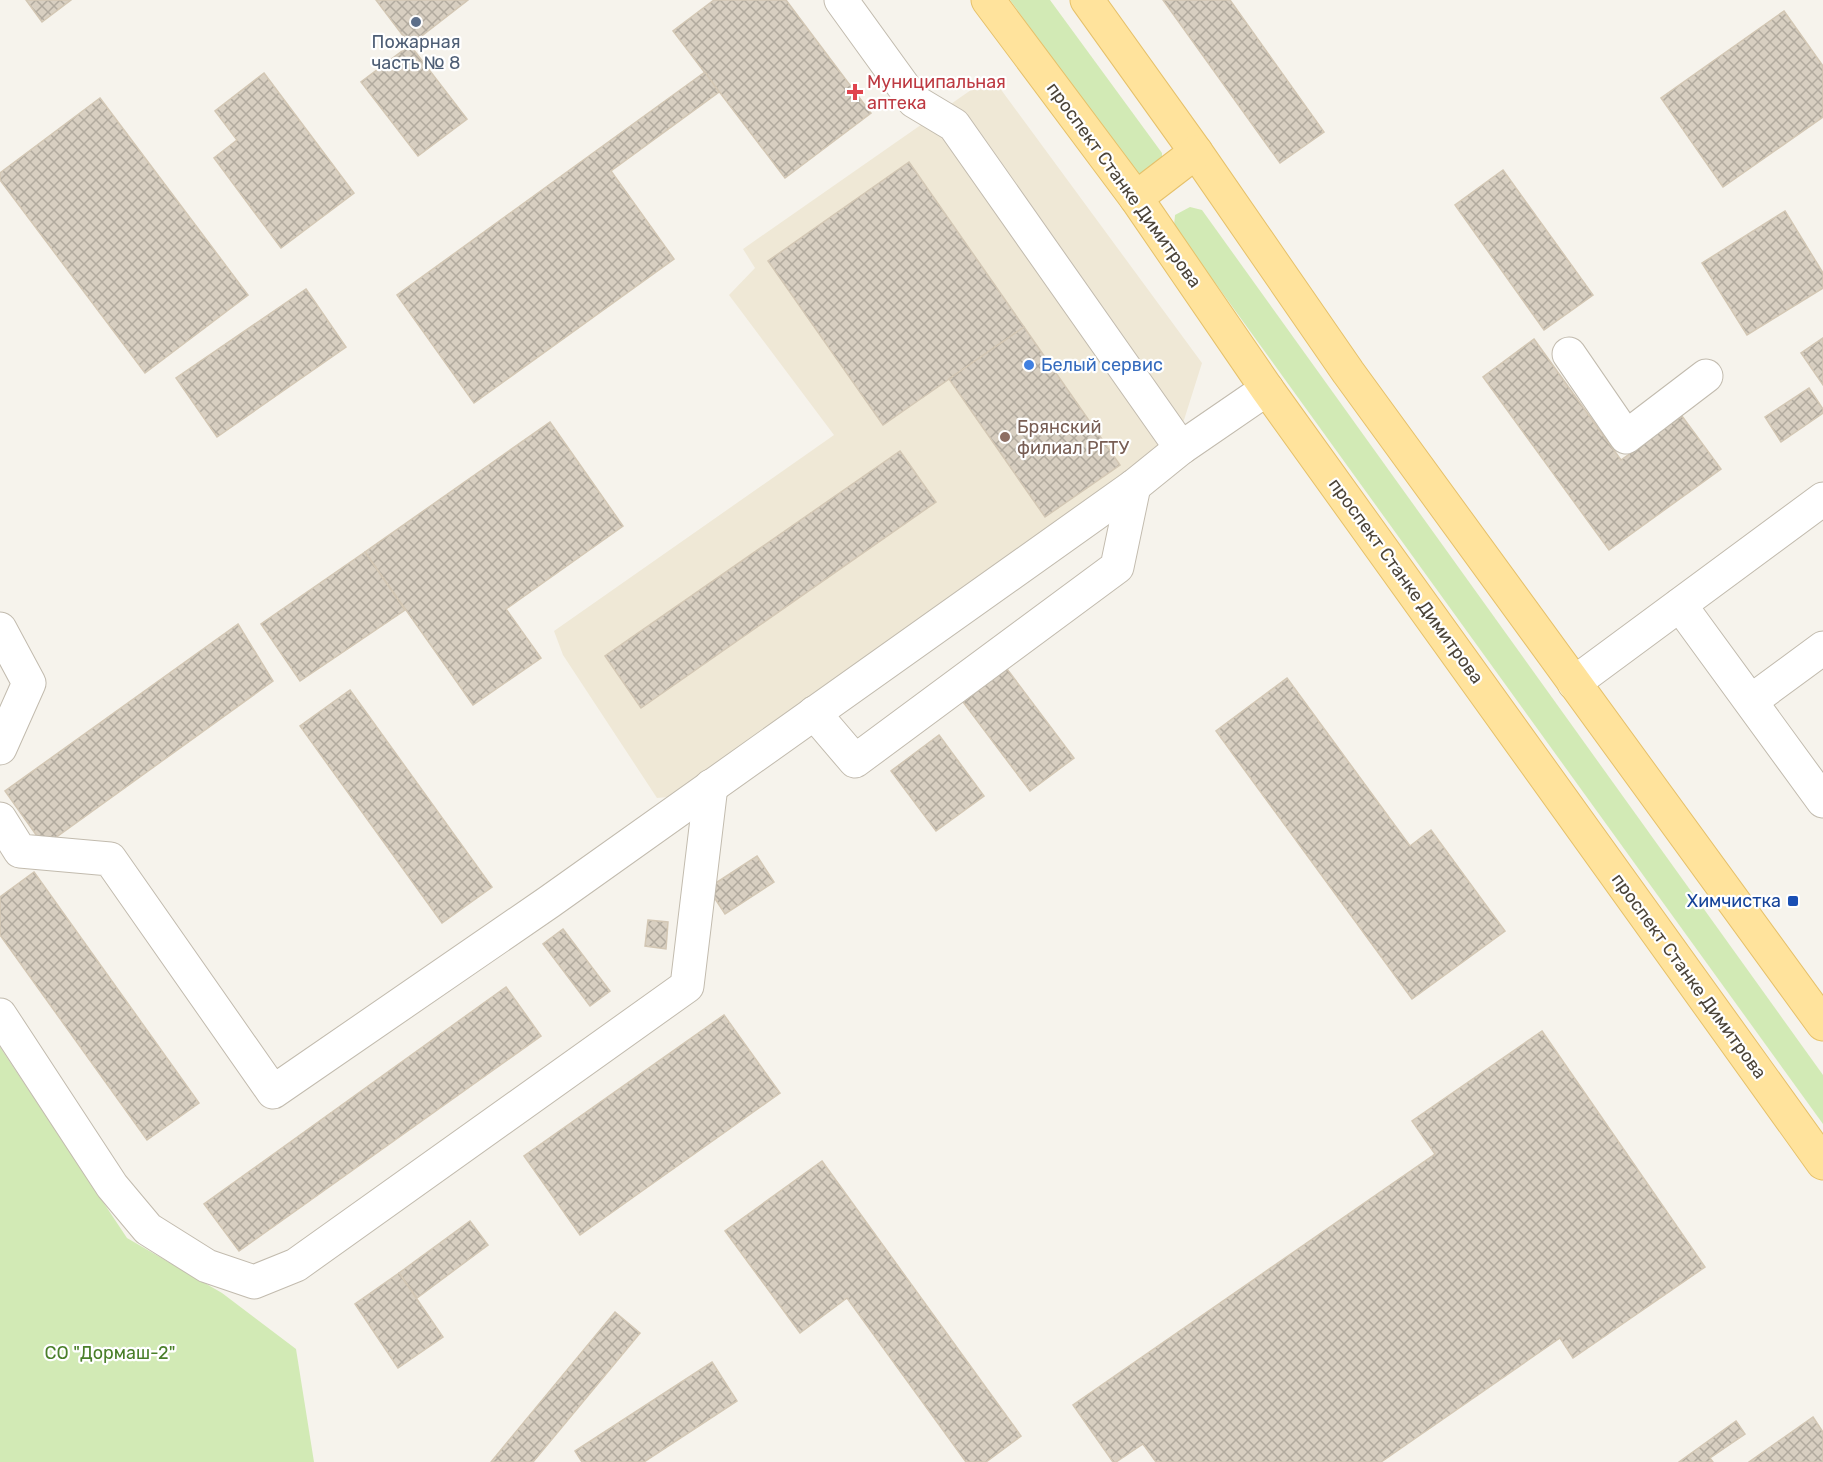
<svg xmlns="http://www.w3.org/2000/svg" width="1823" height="1462" font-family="Rubik,sans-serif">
	<defs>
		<pattern id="building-cross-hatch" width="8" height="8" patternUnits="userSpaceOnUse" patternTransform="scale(1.5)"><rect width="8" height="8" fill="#d8cfc1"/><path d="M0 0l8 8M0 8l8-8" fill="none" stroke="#b1aa9e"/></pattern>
	</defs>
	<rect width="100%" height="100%" fill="#f6f3ec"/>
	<path fill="#efe8d6" d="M991 76 1202 363 1178 439 680 796 657 798 563 655 554 631 834 435 729 295 755 268 743 249Z"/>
	<g fill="#d2eab5">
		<path d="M1010 0H1050L1162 153V168L1149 176 1135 173Z"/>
		<path d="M1190 207 1202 210 1823 1075V1124L1174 226 1175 215Z"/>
		<path d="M0 1047 127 1238 222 1293 296 1349 314 1462H0Z"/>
	</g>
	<g fill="url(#building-cross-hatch)" stroke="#d3c7b4" stroke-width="1.5">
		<path d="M26 0H71L42 22Z"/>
		<path d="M376 0H468L410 45Z"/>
		<path d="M714 0H786L871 113 785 178 673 31Z"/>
		<path d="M1163 0H1230L1324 132 1280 163Z"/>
		<path d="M1784 11 1823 66V117L1723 187 1661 98Z"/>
		<path d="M410 45 467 119 418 156 361 82Z"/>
		<path d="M705 72 719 92 611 171 674 259 474 403 397 295Z"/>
		<path d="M264 73 354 193 281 248 214 158 237 140 215 111Z"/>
		<path d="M100 98 248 295 145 373 0 180V173Z"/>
		<path d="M909 162 1024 327 883 425 768 261Z"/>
		<path d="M1503 170 1593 295 1544 330 1455 205Z"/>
		<path d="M1785 211 1823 273V288L1747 335 1702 263Z"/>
		<path d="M306 289 346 347 217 437 176 378Z"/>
		<path d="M1024 327 1120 465 1045 517 949 379Z"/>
		<path d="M1823 338V385L1801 353Z"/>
		<path d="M1534 339 1621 460 1682 416 1721 469 1609 550 1483 377Z"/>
		<path d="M1809 388 1823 409V413L1781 442 1765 417Z"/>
		<path d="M550 422 623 526 506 609 541 658 473 705 365 552Z"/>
		<path d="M900 451 936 502 641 708 605 656Z"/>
		<path d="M365 552 405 610 300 681 261 624Z"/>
		<path d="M238 624 273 681 44 846 5 791Z"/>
		<path d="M1007 669 1074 758 1030 791 963 702Z"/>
		<path d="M1287 678 1410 846 1431 830 1505 931 1412 999 1216 731Z"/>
		<path d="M350 690 492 887 442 923 300 726Z"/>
		<path d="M939 735 984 796 936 831 891 771Z"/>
		<path d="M757 856 774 882 725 914 708 888Z"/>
		<path d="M34 872 199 1103 147 1140 0 935V897Z"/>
		<path d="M648 920 668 922 666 949 645 946Z"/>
		<path d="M563 929 610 991 590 1006 543 944Z"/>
		<path d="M506 987 541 1036 239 1251 204 1204Z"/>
		<path d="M724 1015 780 1093 580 1235 524 1156Z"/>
		<path d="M1542 1031 1705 1267 1573 1358 1560 1338 1381 1462H1156L1143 1444 1116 1462H1113L1073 1405 1435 1154 1412 1121Z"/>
		<path d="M822 1161 1021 1436 986 1462H966L847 1298 800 1333 725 1231Z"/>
		<path d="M470 1221 488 1245 417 1298 399 1273Z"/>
		<path d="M399 1273 443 1337 398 1368 355 1304Z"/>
		<path d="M615 1312 640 1333 533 1462H491Z"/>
		<path d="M712 1362 737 1401 644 1462H582L575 1451Z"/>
		<path d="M1813 1417 1823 1432V1462H1749Z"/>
		<path d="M1736 1421 1745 1434 1710 1458 1713 1462H1679Z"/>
	</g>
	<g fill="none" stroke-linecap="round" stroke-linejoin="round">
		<g stroke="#c2bbae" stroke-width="35">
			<g id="minor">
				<path d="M841 0 914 101 954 125 1181 448"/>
				<path d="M1569 354 1626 437 1706 376"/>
				<path d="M1680 605 1823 801"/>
				<path d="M0 629 29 683 0 748"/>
				<path d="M1574 683 1823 499"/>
				<path d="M1751 701 1823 648"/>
				<path d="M814 713 855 761 1117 567 1134 486"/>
				<path d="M0 819 20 851 110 859 273 1092 549 902 1134 486 1181 448 1267 389"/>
				<path d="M0 1015 112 1186 148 1229 207 1266 254 1282 296 1265 687 986 711 786"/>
			</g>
		</g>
		<g stroke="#e6c16a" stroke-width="35">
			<g id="major">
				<path d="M988 0 1136 198 1267 389 1823 1163"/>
				<path d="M1087 0 1196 152 1348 372 1823 1024"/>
				<path d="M1136 198 1196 152"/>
			</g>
		</g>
		<use href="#minor" stroke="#fff" stroke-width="33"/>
		<use href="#major" stroke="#ffe39c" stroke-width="33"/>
	</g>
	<circle fill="#5c6f8a" stroke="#fff" stroke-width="2" cx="416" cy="22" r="6"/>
	<path fill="#e0444e" stroke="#fff" stroke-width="2" d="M852 83h6v6h6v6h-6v6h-6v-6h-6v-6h6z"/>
	<circle fill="#3f7fe0" stroke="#fff" stroke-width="2" cx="1029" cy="365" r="6"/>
	<circle fill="#8d6e63" stroke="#fff" stroke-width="2" cx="1005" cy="437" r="6"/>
	<rect fill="#1a4fb4" stroke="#fff" stroke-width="2" x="1787" y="895" width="12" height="12" rx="3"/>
	<g text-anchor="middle" stroke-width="4.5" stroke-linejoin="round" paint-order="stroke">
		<g font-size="18" fill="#4e5e75" stroke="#fff">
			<text x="416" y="48">Пожарная<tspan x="416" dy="21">часть № 8</tspan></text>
		</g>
		<g font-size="18" fill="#be3a42" stroke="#fff" text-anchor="start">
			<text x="867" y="88">Муниципальная<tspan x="867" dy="21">аптека</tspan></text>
		</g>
		<g font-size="18" fill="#4b4439" stroke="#fff">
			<text transform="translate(1124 185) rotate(54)" y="6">проспект Станке Димитрова</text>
			<text transform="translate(1406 581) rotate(54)" y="6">проспект Станке Димитрова</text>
			<text transform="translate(1689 976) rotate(54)" y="6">проспект Станке Димитрова</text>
		</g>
		<g font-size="18" fill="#366cbe" stroke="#fff" text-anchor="start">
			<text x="1041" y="371">Белый сервис</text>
		</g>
		<g font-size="18" fill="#785e54" stroke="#fff" text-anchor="start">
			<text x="1017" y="433">Брянский<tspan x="1017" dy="21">филиал РГТУ</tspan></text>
		</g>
		<g font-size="18" fill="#164399" stroke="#fff" text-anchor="end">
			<text x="1781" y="907">Химчистка</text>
		</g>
		<g font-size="18" fill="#4a7f2a" stroke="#fff">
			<text x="110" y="1359">СО "Дормаш-2"</text>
		</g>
	</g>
</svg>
